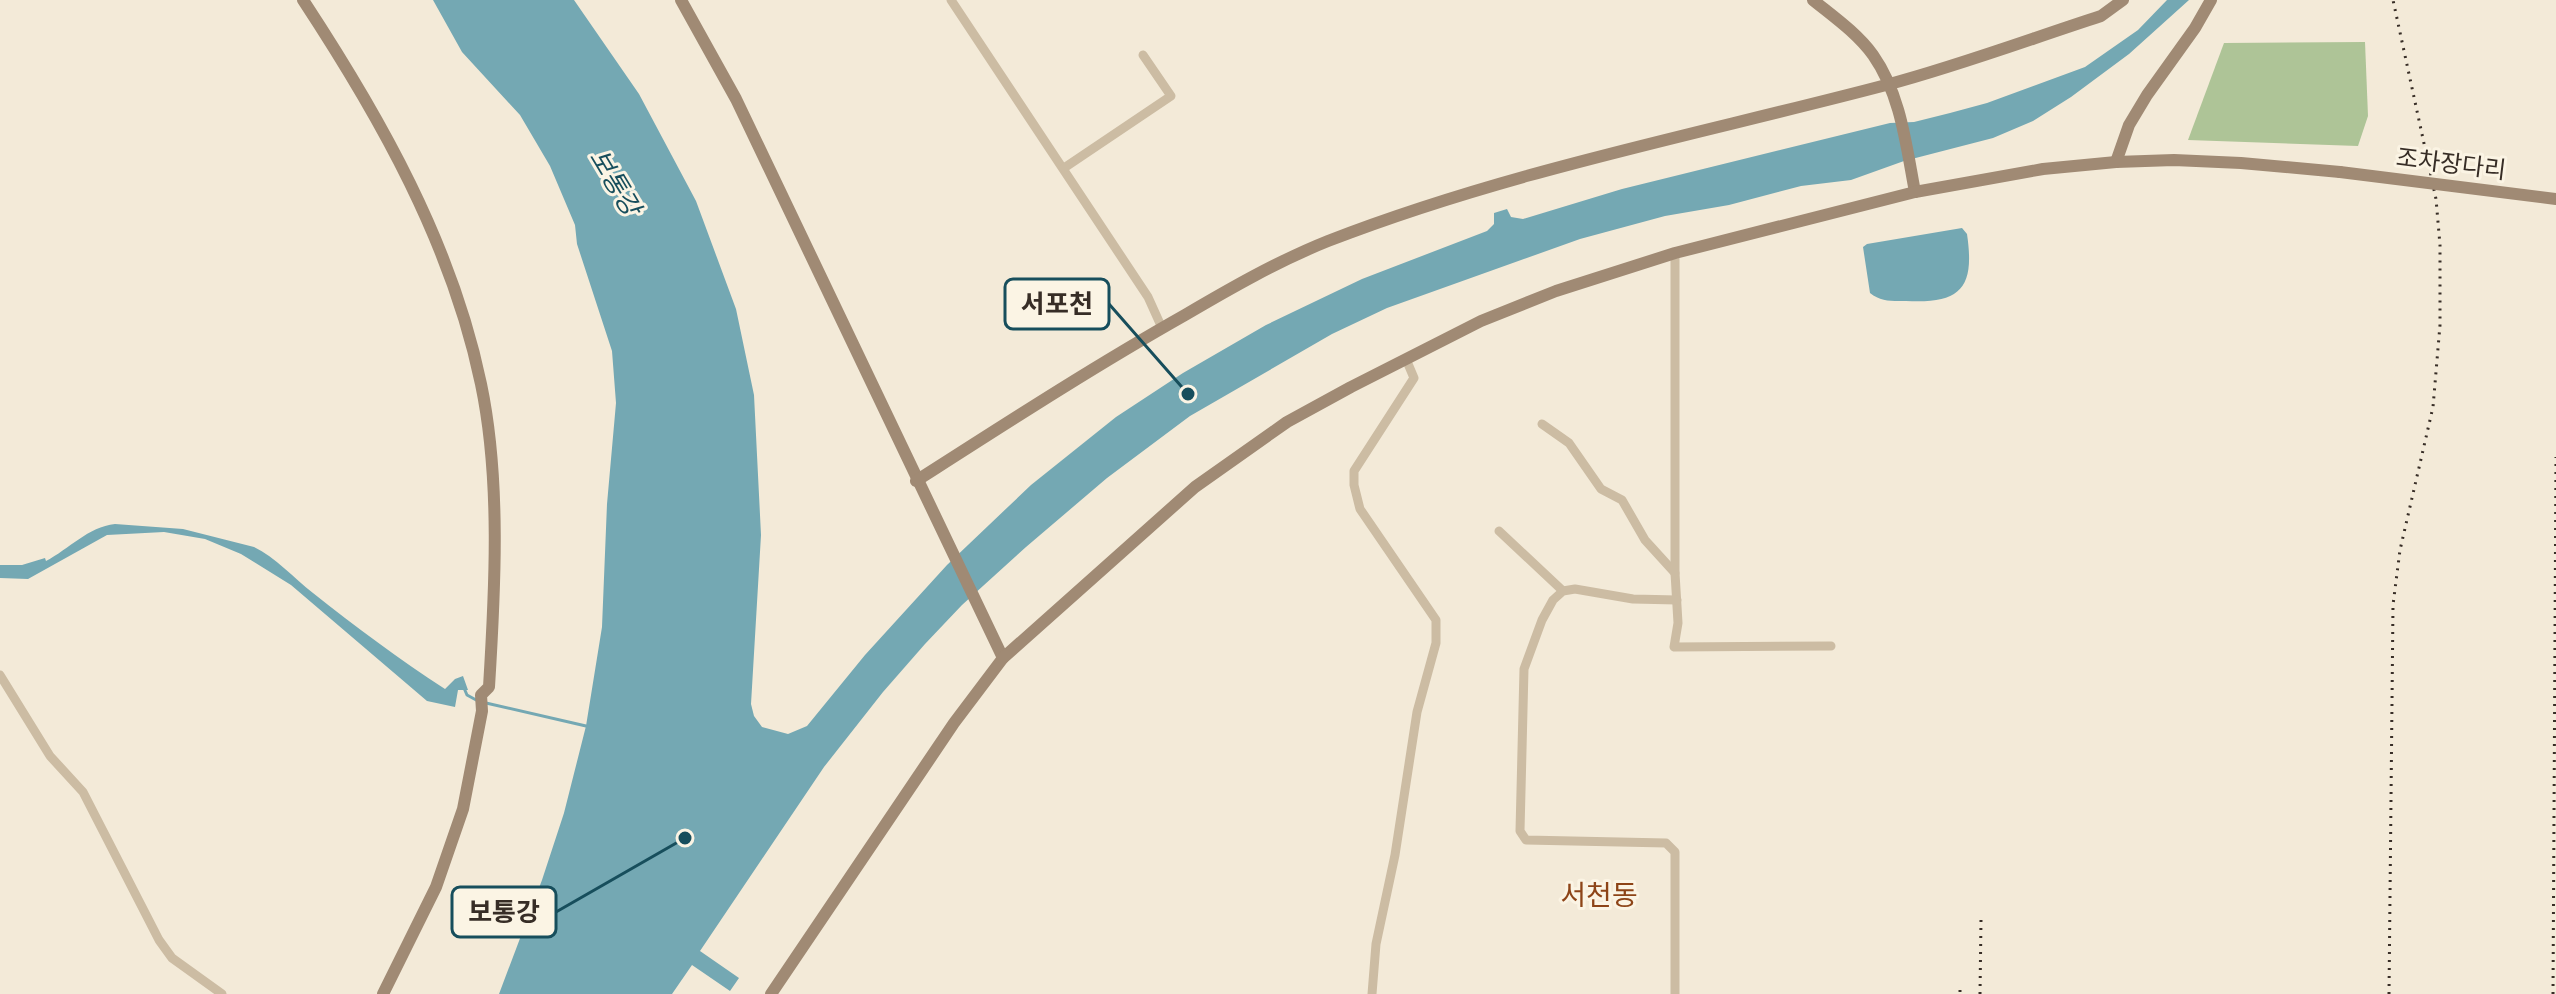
<svg xmlns="http://www.w3.org/2000/svg" width="2556" height="994" font-family="'Public Sans','Noto Sans KR',sans-serif">
	<rect width="100%" height="100%" fill="#f3ead8"/>
	<path fill="#aec497" d="M2365 42 2368 116 2358 146 2188 140 2224 43Z"/>
	<g fill="#74a8b3">
		<path d="M433 0H574L639 94 696 201 736 309 754 395 761 535 751 704 754 716 762 727 788 734 807 726 865 655 947 565 1031 485 1116 417 1183 373 1266 325 1362 279 1487 231 1494 224V213L1507 209 1511 217 1523 219 1622 189 1890 123 1914 122 1950 113 1987 103 2085 67 2138 30 2167 0H2189L2129 54 2071 97 2033 121 1993 138 1904 161 1851 180 1801 186 1729 205 1665 216 1580 239 1387 308 1332 334 1190 416 1107 478 1026 547 962 605 925 644 883 692 824 767 700 951 739 978 730 991 692 965 672 994H499L542 880 564 813 586 726 602 627 607 504 616 403 612 351 577 244 575 225 550 166 520 115 462 52Z"/>
		<path d="M1962 228 1967 234C1975 288 1961 304 1906 301 1892 301 1881 302 1870 293L1863 247 1867 244Z"/>
		<path d="M115 524 183 529 254 547C275 557 294 578 313 593 356 627 399 659 445 689L455 679 463 676 468 690H458L455 707 427 701 291 585 241 554 205 539 164 532 107 535 28 579 0 578V565H22L45 558 46 561C69 549 88 527 115 524Z"/>
	</g>
	<g fill="none" stroke-linecap="round" stroke-linejoin="round">
		<g stroke="#74a8b3" stroke-width="3">
			<path d="M464 688 467 695 478 701"/>
			<path d="M486 703 586 726"/>
		</g>
		<g stroke="#ccbca3" stroke-width="9">
			<path d="M951 0 1148 297 1162 328"/>
			<path d="M1064 168 1171 96 1143 55"/>
			<path d="M1675 253V573L1678 623 1674 647 1831 646"/>
			<path d="M1542 424 1569 443 1601 489 1622 500 1645 540 1675 573"/>
			<path d="M1499 531 1563 591"/>
			<path d="M0 675 50 756 83 792 159 940 172 958 222 994"/>
			<path d="M1372 994 1376 944 1395 855 1417 712 1436 643V620L1360 509 1354 485V471L1414 378 1406 359"/>
			<path d="M1675 994V852L1666 843 1526 840 1520 831 1524 669 1542 620 1553 600 1563 591 1575 589 1633 599 1677 600"/>
		</g>
		<g stroke="#a08a74" stroke-width="12">
			<path d="M303 0C380 117 452 244 481 384 501 479 495 590 489 687L481 695 482 711 463 809 436 887 383 994"/>
			<path d="M681 0 736 99 1003 658"/>
			<path d="M1813 0C1834 17 1857 33 1873 55 1901 95 1906 145 1915 192"/>
			<path d="M2116 162 2129 125 2147 95 2195 28 2211 0"/>
			<path d="M916 481C1005 424 1093 367 1185 315 1231 288 1278 261 1328 241 1508 171 1700 134 1886 85 1958 66 2030 39 2101 16L2123 0"/>
			<path d="M771 994 954 723 1003 658 1195 487 1287 422 1351 387 1481 321 1556 291 1675 253 1915 192 2043 169 2116 162 2174 160 2241 163 2340 172"/>
		</g>
		<g stroke="#372d26" stroke-width="3" stroke-dasharray="2 6" stroke-linecap="butt">
			<path d="M1960 990V994"/>
			<path d="M1980 994 1981 920"/>
			<path d="M2389 994 2393 605 2400 550 2433 407 2440 325V245L2436 199 2393 0"/>
			<path d="M2553 994 2556 457"/>
		</g>
		<path stroke="#a08a74" stroke-width="12" d="M2340 172 2556 199"/>
	</g>
	<g text-anchor="middle" stroke-width="6" stroke-linejoin="round" paint-order="stroke">
		<g font-size="24" fill="#372d26" stroke="#fbf4e4">
			<text transform="translate(2451 164) rotate(7)" y="8">조차장다리</text>
		</g>
		<g font-size="26" font-style="italic" fill="#174e5c" stroke="#fbf4e4">
			<text transform="translate(615 182) rotate(59)" y="9">보통강</text>
		</g>
		<g font-size="28" fill="#8d4417" stroke="#fbf4e4">
			<text x="1599" y="905">서천동</text>
		</g>
	</g>
	<path fill="none" stroke="#174e5c" stroke-width="3" d="M1188 394L1109 304M685 838L556 912"/>
	<g fill="#174e5c" stroke="#fbf4e4" stroke-width="3">
		<circle cx="1188" cy="394" r="8"/>
		<circle cx="685" cy="838" r="8"/>
	</g>
	<g fill="#fbf4e4" stroke="#174e5c" stroke-width="3">
		<rect x="1005" y="279" width="104" height="50" rx="8"/>
		<rect x="452" y="887" width="104" height="50" rx="8"/>
	</g>
	<g font-size="26" text-anchor="middle" font-weight="bold" fill="#372d26">
		<text x="1057" y="313">서포천</text>
		<text x="504" y="921">보통강</text>
	</g>
</svg>
